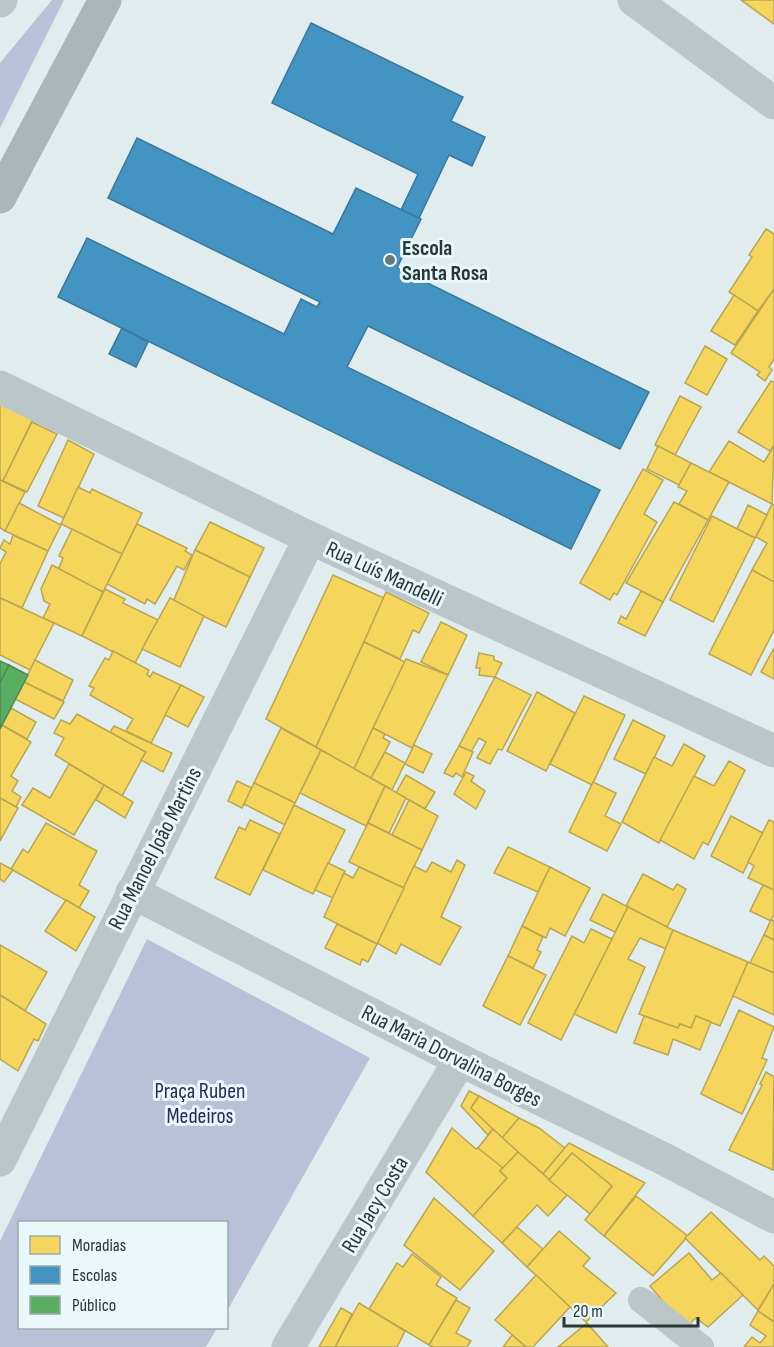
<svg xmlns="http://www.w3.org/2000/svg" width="774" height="1347" font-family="'Sofia Sans Condensed',sans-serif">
	<rect width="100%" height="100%" fill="#e1ecee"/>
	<g fill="#bac0d7">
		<path d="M52 0H64L0 128V63Z"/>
		<path d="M147 939 370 1058 227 1311 226 1222H20V1328H217L206 1347H0V1241Z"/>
	</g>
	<g fill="#f6d55c" stroke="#b8a651" stroke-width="1.5">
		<path d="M741 0H774V24Z"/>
		<path d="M766 229 774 234V289L758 311 729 292 752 257 749 255Z"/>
		<path d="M774 289V359L769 367 772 370 765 381 757 375 760 372 731 353Z"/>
		<path d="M734 295 758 311 735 345 711 331Z"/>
		<path d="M705 346 727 359 707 395 685 383Z"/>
		<path d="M771 381 774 382V445L770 451 738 432Z"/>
		<path d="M680 396 701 407 675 455 655 445Z"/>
		<path d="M0 397 33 419 3 481 0 480Z"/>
		<path d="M32 422 57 434 27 492 3 481Z"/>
		<path d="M68 440 94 454 64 518 38 506Z"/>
		<path d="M729 441 764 462 774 446 772 504 709 472Z"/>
		<path d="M658 446 691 463 679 485 647 469Z"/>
		<path d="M691 463 729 482 708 520 679 504 687 491 678 487Z"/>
		<path d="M643 469 663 480 644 514 657 522 617 595 614 593 610 600 580 583Z"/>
		<path d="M0 480 25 492 5 531 0 528Z"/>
		<path d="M78 487 90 493 92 489 142 513 122 554 61 524Z"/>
		<path d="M674 502 708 520 663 602 626 583Z"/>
		<path d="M19 503 61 525 48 551 5 531Z"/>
		<path d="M772 504 774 505V582L752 570 767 543 756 537Z"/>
		<path d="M748 505 767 515 755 538 737 529Z"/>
		<path d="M712 516 755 538 713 622 670 600Z"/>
		<path d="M210 522 264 548 250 577 195 550Z"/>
		<path d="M137 524 187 548 185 551 192 555 184 570 177 566 155 604 147 599 145 604 107 584Z"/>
		<path d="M72 529 122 554 103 592 58 570 63 558 59 556Z"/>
		<path d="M13 535 48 551 22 608 0 598V564L6 552 0 548 4 540 10 544Z"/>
		<path d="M195 550 250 577 226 627 173 602Z"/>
		<path d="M52 565 103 592 82 636 43 618 50 604 44 601 41 589Z"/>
		<path d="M752 570 774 582V630L751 675 709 654Z"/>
		<path d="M333 575 384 598 316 747 266 719Z"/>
		<path d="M105 589 125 599 123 603 158 620 135 663 82 636Z"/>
		<path d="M641 591 663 602 645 636 618 623 621 616 626 619Z"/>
		<path d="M386 592 429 613 419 633 413 630 400 659 364 642Z"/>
		<path d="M0 598 54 623 30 670 0 655Z"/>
		<path d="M170 598 204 616 180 667 142 649Z"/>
		<path d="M441 622 467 635 448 675 421 662Z"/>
		<path d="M364 642 405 662 354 769 316 747Z"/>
		<path d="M774 648V679L761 672Z"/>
		<path d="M113 651 149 670 147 674 150 677 153 672 181 685 151 743 126 731 133 719 90 695 94 688 89 686 105 658 109 660Z"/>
		<path d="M479 653 494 656V660L502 663 495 677 479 675 480 668H476Z"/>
		<path d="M406 659 448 675 412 748 373 728Z"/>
		<path d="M35 660 73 680 63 701 24 682Z"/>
		<path d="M495 677 531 695 502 750 498 749 490 764 477 758 486 742 479 738 471 752 459 746Z"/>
		<path d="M24 682 64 702 54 719 15 699Z"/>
		<path d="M181 685 204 697 188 727 165 715Z"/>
		<path d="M537 692 575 713 546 771 507 751Z"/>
		<path d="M584 696 625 715 592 785 550 764Z"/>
		<path d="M11 708 36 722 27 739 2 725Z"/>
		<path d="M77 714 146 752 122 796 55 755 64 738 54 733 61 720 70 724Z"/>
		<path d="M633 720 665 736 646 774 614 759Z"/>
		<path d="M2 725 31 742 11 776 18 781 12 791 21 797 16 807 0 798V729Z"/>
		<path d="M114 726 172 753 163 772 141 760 146 752 110 732Z"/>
		<path d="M281 728 321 750 295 803 254 783Z"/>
		<path d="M373 728 385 734 383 738 390 742 371 778 354 769Z"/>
		<path d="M684 744 705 756 659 843 622 822 654 757 672 766Z"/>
		<path d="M414 745 432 754 423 773 405 764Z"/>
		<path d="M459 746 473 752 462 777 456 773 453 777 444 773Z"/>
		<path d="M321 750 385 786 366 826 300 793Z"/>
		<path d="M385 752 405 763 392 790 371 778Z"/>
		<path d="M729 761 745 770 708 845 703 842 694 859 660 840 694 776 714 786Z"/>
		<path d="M69 764 104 785 74 835 22 805 33 788 50 798Z"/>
		<path d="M466 772 474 776 471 781 485 791 476 809 454 794Z"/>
		<path d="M406 775 435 792 425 809 396 793Z"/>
		<path d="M237 781 252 788 242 808 228 801Z"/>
		<path d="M593 782 616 793 605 816 621 824 607 851 569 832Z"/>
		<path d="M254 783 295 803 285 825 244 804Z"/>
		<path d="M104 785 133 802 125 818 96 800Z"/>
		<path d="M385 786 406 798 389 833 368 823Z"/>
		<path d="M0 798 18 808 0 841Z"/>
		<path d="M409 800 438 816 422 850 392 835Z"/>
		<path d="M294 805 345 830 313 894 263 870Z"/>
		<path d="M731 816 763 833 743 873 711 856Z"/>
		<path d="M250 820 280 834 250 895 215 878 239 827 245 830Z"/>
		<path d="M769 820 774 822V890L748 878 754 866 748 862Z"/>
		<path d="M46 823 97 851 79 885 89 891 79 908 11 869 23 849 28 853Z"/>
		<path d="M368 823 422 850 404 888 349 862Z"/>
		<path d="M508 847 550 867 538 892 494 873Z"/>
		<path d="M457 860 465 865 441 917 461 927 440 965 401 944 396 954 377 943 414 866 426 872 432 862 451 872Z"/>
		<path d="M0 863 13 870 4 882 0 879Z"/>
		<path d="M328 863 345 871 333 898 315 890Z"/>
		<path d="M359 867 404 888 377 944 324 917 344 873 353 878Z"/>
		<path d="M550 867 590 888 565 936 550 928 546 938 522 926Z"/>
		<path d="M643 874 673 890 677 884 686 889 667 927 626 906Z"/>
		<path d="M763 885 774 890V914L771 921 750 911Z"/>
		<path d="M603 894 628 907 615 932 590 920Z"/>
		<path d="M66 900 95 917 76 951 45 931Z"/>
		<path d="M628 907 673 930 666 949 640 938 628 959 645 967 616 1033 574 1014Z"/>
		<path d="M771 920 774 921V940L764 935Z"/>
		<path d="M337 924 377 944 368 962 362 959 360 965 325 948Z"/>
		<path d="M522 926 543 937 537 950 541 952 533 968 508 956Z"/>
		<path d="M591 929 612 939 561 1040 528 1023 572 936 584 943Z"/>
		<path d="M673 930 748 962 720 1026 696 1016 691 1028 680 1024 678 1028 639 1014Z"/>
		<path d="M764 935 774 940V973L750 963Z"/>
		<path d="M0 945 47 972 25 1011 0 995Z"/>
		<path d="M508 956 546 975 520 1025 483 1006Z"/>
		<path d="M748 962 774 973V1015L733 996Z"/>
		<path d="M0 995 46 1024 38 1041 34 1039 18 1071 0 1059Z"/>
		<path d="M739 1010 774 1027 762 1058 767 1060 742 1114 701 1094Z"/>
		<path d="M644 1016 678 1028 680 1024 691 1028 696 1016 711 1022 700 1050 673 1039 668 1055 634 1043Z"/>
		<path d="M766 1072 774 1077 773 1170 729 1150 762 1085 760 1084Z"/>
		<path d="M469 1091 479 1096 471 1108 493 1129 488 1135 461 1106Z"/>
		<path d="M479 1096 519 1118 502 1138 471 1108Z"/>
		<path d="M519 1118 539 1128 565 1148 543 1174 502 1138Z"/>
		<path d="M452 1128 476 1149 478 1148 492 1157 503 1168 500 1171 507 1178 473 1216 426 1172Z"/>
		<path d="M493 1129 518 1152 503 1168 478 1148Z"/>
		<path d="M569 1143 645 1183 604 1236 585 1220 612 1186 572 1153 549 1180 543 1174Z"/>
		<path d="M518 1152 567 1195 548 1216 537 1205 502 1243 473 1216 507 1178 500 1171Z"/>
		<path d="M572 1153 612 1186 590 1214 549 1180Z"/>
		<path d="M636 1196 688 1236 653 1276 604 1236Z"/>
		<path d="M434 1198 494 1251 460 1290 404 1245Z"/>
		<path d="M711 1212 760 1260 764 1256 774 1266V1284L758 1310 685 1238Z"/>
		<path d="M517 1227 543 1249 527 1267 502 1243Z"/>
		<path d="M559 1231 590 1258 583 1266 616 1293 586 1322 527 1267Z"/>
		<path d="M689 1253 712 1280 721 1273 743 1295 708 1327 696 1318 689 1324H682L650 1286Z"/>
		<path d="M412 1254 441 1277 436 1285 457 1298 429 1345 369 1309 397 1263 403 1267Z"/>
		<path d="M536 1275 570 1307 533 1347H526L495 1320Z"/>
		<path d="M774 1284V1322L758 1311Z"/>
		<path d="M456 1300 470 1308 456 1333 471 1341 467 1347H433L429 1345Z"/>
		<path d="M359 1303 405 1331 397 1347H335Z"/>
		<path d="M341 1308 352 1314 335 1347H319Z"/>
		<path d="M758 1311 774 1322V1347H744L752 1337 760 1343 766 1336 750 1325Z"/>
		<path d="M587 1323 608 1347H558Z"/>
		<path d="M512 1335 526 1347H503Z"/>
	</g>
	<g fill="#4393c3" stroke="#3b7899" stroke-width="1.5">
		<path d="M311 23 463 97 451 121 485 137 472 166 449 155 419 218 401 210 418 174 272 103Z"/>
		<path d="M137 138 333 234 356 188 421 219 397 268 649 392 620 449 368 326 347 367 600 490 571 549 58 297 87 238 284 334 301 299 317 307 320 302 108 198Z"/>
		<path d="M122 328 148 342 136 367 109 354Z"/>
	</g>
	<g fill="#5aae61" stroke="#4b8b54" stroke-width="1.5">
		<path d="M0 661 9 665 0 683Z"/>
		<path d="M9 665 28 675 0 729V683Z"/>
	</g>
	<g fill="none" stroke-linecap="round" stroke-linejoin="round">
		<path stroke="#bac6c7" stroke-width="26" d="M641 1300 701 1347"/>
		<g stroke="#bac6c7" stroke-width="33">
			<path d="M634 0 774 103"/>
			<path d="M0 1 1 0"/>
			<path d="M0 387 310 538 774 751"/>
			<path d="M132 892 460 1060 664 1159 774 1217"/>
			<path d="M0 1160 310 538"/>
			<path d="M288 1347 460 1060"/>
		</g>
		<path stroke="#aab7b8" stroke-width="33" d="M0 197 105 0"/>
	</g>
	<circle fill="#687777" stroke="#e8f8fb" stroke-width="2" cx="390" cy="260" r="6"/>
	<g text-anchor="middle" stroke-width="6" stroke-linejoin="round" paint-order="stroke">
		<g font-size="22" font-weight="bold" fill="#273837" stroke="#e8f8fb" text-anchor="start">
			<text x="402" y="255">Escola<tspan x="402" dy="25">Santa Rosa</tspan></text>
		</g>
		<g font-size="22" fill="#273837" stroke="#e8f8fb">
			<text transform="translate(385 573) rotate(25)" y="8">Rua Luís Mandelli</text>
			<text transform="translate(154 848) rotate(-63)" y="8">Rua Manoel João Martins</text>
			<text transform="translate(452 1055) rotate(27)" y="8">Rua Maria Dorvalina Borges</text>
			<text transform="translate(374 1204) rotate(-59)" y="8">Rua Jacy Costa</text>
		</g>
		<g font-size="22" fill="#292a59" stroke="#e8f8fb">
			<text x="200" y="1098">Praça Ruben<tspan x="200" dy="25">Medeiros</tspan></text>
		</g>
	</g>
	<rect x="18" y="1221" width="210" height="108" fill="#e8f8fb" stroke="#9babad" stroke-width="1.5"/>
	<rect x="30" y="1236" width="30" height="18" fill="#f6d55c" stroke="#9babad" stroke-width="1.5"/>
	<text x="72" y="1251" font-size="18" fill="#273837">Moradias</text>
	<rect x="30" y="1266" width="30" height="18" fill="#4393c3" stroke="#9babad" stroke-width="1.5"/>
	<text x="72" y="1281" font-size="18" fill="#273837">Escolas</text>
	<rect x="30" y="1296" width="30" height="18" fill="#5aae61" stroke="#9babad" stroke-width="1.5"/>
	<text x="72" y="1311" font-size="18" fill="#273837">Público</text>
	<path d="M564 1317v9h134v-9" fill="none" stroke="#273837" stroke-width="3"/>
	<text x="573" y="1317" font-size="18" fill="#273837" stroke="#e8f8fb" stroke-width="4.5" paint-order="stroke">20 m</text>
</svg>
